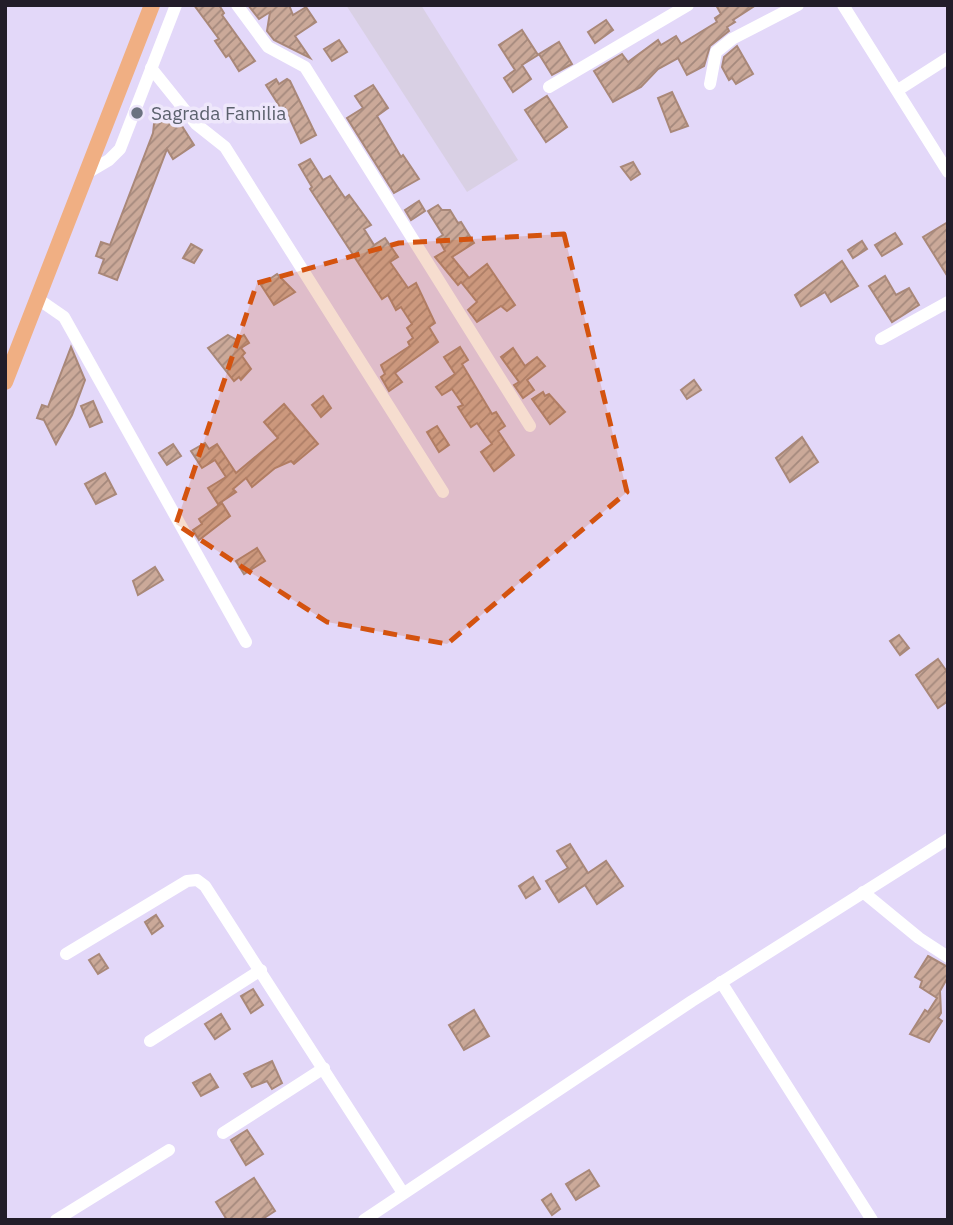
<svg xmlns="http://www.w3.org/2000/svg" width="953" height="1225" font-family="'IBM Plex Sans',sans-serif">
	<defs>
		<pattern id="building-hatch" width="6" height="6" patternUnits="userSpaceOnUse" patternTransform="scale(1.75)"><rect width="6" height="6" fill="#cba999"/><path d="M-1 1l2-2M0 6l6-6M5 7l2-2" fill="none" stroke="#a4897d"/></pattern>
	</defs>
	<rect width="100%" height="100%" fill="#e3d8f9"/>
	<path fill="#d9d0e4" d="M346 5H421L518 160 467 192Z"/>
	<g fill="url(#building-hatch)" stroke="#a98879" stroke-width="2">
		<path d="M194 5H219L224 13 222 15 255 61 239 71 229 55 226 57 215 41 219 39Z"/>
		<path d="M248 5H289L293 15 306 7 316 22 295 36 310 58 274 40 267 31 270 12 259 19Z"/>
		<path d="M716 5H756L733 20 735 22 727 27 729 31 710 46 704 66 687 75 678 58 658 69 641 87 613 102 594 71 622 54 628 62 658 40 661 45 676 36 681 44 717 22 715 18 721 14Z"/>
		<path d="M606 20 613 30 595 43 588 32Z"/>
		<path d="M522 30 538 55 522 65 531 79 513 92 504 78 515 70 499 45Z"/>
		<path d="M339 40 347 52 332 61 324 49Z"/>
		<path d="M559 42 572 64 552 75 539 54Z"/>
		<path d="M737 46 753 74 736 84 732 78 729 80 722 67 724 57Z"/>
		<path d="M276 79 279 84 287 79 290 81 316 135 301 143 285 108 282 110 266 85Z"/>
		<path d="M373 85 388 108 377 116 401 157 403 155 419 179 394 193 347 118 363 108 355 96Z"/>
		<path d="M672 92 688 126 671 132 658 98Z"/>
		<path d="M547 96 567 127 546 142 525 110Z"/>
		<path d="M173 112 194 145 173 159 167 149 117 280 99 273 104 259 96 256 101 242 110 245 153 133 154 124Z"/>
		<path d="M310 159 323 180 330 176 345 198 349 195 358 207 371 225 364 229 374 245 385 238 398 257 390 262 408 288 416 283 435 323 429 327 438 342 395 373 402 382 389 391 381 377 385 374 381 365 410 346 408 342 413 338 407 328 412 324 401 307 396 310 388 295 382 299 310 189 312 187 299 165Z"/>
		<path d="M633 162 640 174 631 180 621 167Z"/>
		<path d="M419 201 425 211 411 220 405 210Z"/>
		<path d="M438 205 442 210H450L458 223 461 222 474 243 452 257 469 278 487 264 515 305 507 311 501 306 477 322 468 310 477 302 461 282 458 285 435 257 445 251 438 238 443 235 428 211Z"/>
		<path d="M948 222V277L923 237Z"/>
		<path d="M895 233 902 244 882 256 875 245Z"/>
		<path d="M862 241 867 249 853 258 848 250Z"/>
		<path d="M191 244 202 250 194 263 183 258Z"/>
		<path d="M842 261 858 286 831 302 825 292 801 306 795 295Z"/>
		<path d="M277 274 295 292 274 305 261 285Z"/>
		<path d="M885 276 896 295 909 288 919 305 892 322 869 286Z"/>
		<path d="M228 335 237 340 244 335 249 343 241 348 245 353 242 356 251 369 241 380 239 377 234 381 208 348Z"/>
		<path d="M71 347 85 380 72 415 56 444 44 420 37 418 42 405 48 407Z"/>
		<path d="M460 347 468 360 462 364 492 414 496 412 505 426 498 431 514 455 494 471 481 452 492 444 477 423 471 427 465 418 458 407 463 405 452 389 442 395 436 387 455 374 444 357Z"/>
		<path d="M513 348 525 366 537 357 545 366 527 380 534 390 523 398 514 385 519 382 501 357Z"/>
		<path d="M694 380 701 390 687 399 681 390Z"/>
		<path d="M543 392 545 396 549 394 565 412 550 424 532 399Z"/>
		<path d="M323 396 331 408 321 417 312 405Z"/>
		<path d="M93 401 102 422 90 427 81 406Z"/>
		<path d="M284 404 318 444 294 464 291 461 275 468 252 487 246 478 233 489 236 492 218 504 208 488 226 477 215 460 202 468 191 451 205 443 209 449 217 444 236 473 278 438 264 422Z"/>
		<path d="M437 426 449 445 439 452 427 432Z"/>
		<path d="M802 437 818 462 790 482 776 458Z"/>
		<path d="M173 444 181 456 167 465 159 453Z"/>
		<path d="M105 473 116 494 96 504 85 484Z"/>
		<path d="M222 503 230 516 199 540 193 530 202 524 199 519Z"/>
		<path d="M257 548 265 561 244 574 236 561Z"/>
		<path d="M155 567 163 580 138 595 133 581Z"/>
		<path d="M899 635 909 648 900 655 890 641Z"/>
		<path d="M938 659 948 673V701L938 708 916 675Z"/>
		<path d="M570 844 588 873 606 861 623 886 597 904 585 885 559 902 546 881 568 868 557 851Z"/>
		<path d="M533 877 540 889 526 898 519 886Z"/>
		<path d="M156 915 163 926 152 934 145 922Z"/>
		<path d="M99 954 108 968 98 974 89 960Z"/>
		<path d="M928 956 948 967V977L940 991 941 1013 938 1018 942 1021 929 1042 910 1034 925 1010 928 1012 937 998 920 987 922 981 915 977Z"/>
		<path d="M253 989 263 1005 251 1013 241 996Z"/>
		<path d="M474 1010 489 1036 464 1050 449 1025Z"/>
		<path d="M221 1014 230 1029 215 1039 205 1024Z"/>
		<path d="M272 1061 282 1083 272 1089 267 1081 252 1087 244 1074Z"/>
		<path d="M210 1074 218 1087 201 1096 193 1083Z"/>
		<path d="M247 1130 263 1154 246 1165 231 1140Z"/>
		<path d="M589 1170 599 1186 576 1200 566 1184Z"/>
		<path d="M254 1178 275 1211 261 1220H227L216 1202Z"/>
		<path d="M551 1194 560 1209 552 1215 542 1200Z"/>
	</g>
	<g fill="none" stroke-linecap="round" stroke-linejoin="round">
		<g stroke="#fff" stroke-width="12">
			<path d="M237 5 268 47 305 67 530 426"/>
			<path d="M843 5 948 172"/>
			<path d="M151 68 196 124 225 147 443 492"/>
			<path d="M710 84 716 52 732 39 798 5"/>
			<path d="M549 87 688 5"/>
			<path d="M898 90 948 58"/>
			<path d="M87 173 109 160 120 149 176 5"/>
			<path d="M38 299 64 317 246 642"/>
			<path d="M881 339 948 302"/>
			<path d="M863 892 919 938 948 957"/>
			<path d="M66 954 187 881 197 880 205 886 403 1193"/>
			<path d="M721 982 872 1220"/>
			<path d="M150 1041 261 970"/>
			<path d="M223 1133 324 1068"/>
			<path d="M56 1220 169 1150"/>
			<path d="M364 1220 692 1001 948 839"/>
		</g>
		<path stroke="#f0af83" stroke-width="16" d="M5 382 152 5"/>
	</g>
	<path fill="#d4530f" fill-opacity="0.2" stroke="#d4530f" stroke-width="5" stroke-dasharray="14 9" stroke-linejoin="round" d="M564 234 627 492 447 644 327 622 176 524 257 283 399 243Z"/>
	<circle fill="#6b7280" stroke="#eee7fb" stroke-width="2.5" cx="137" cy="113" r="7"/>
	<g text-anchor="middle" stroke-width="7" stroke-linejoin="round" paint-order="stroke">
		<g font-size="19" fill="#5b616d" stroke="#eee7fb" text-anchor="start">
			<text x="151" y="120">Sagrada Familia</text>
		</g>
	</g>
	<rect width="953" height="1225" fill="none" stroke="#221d29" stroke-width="14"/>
</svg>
